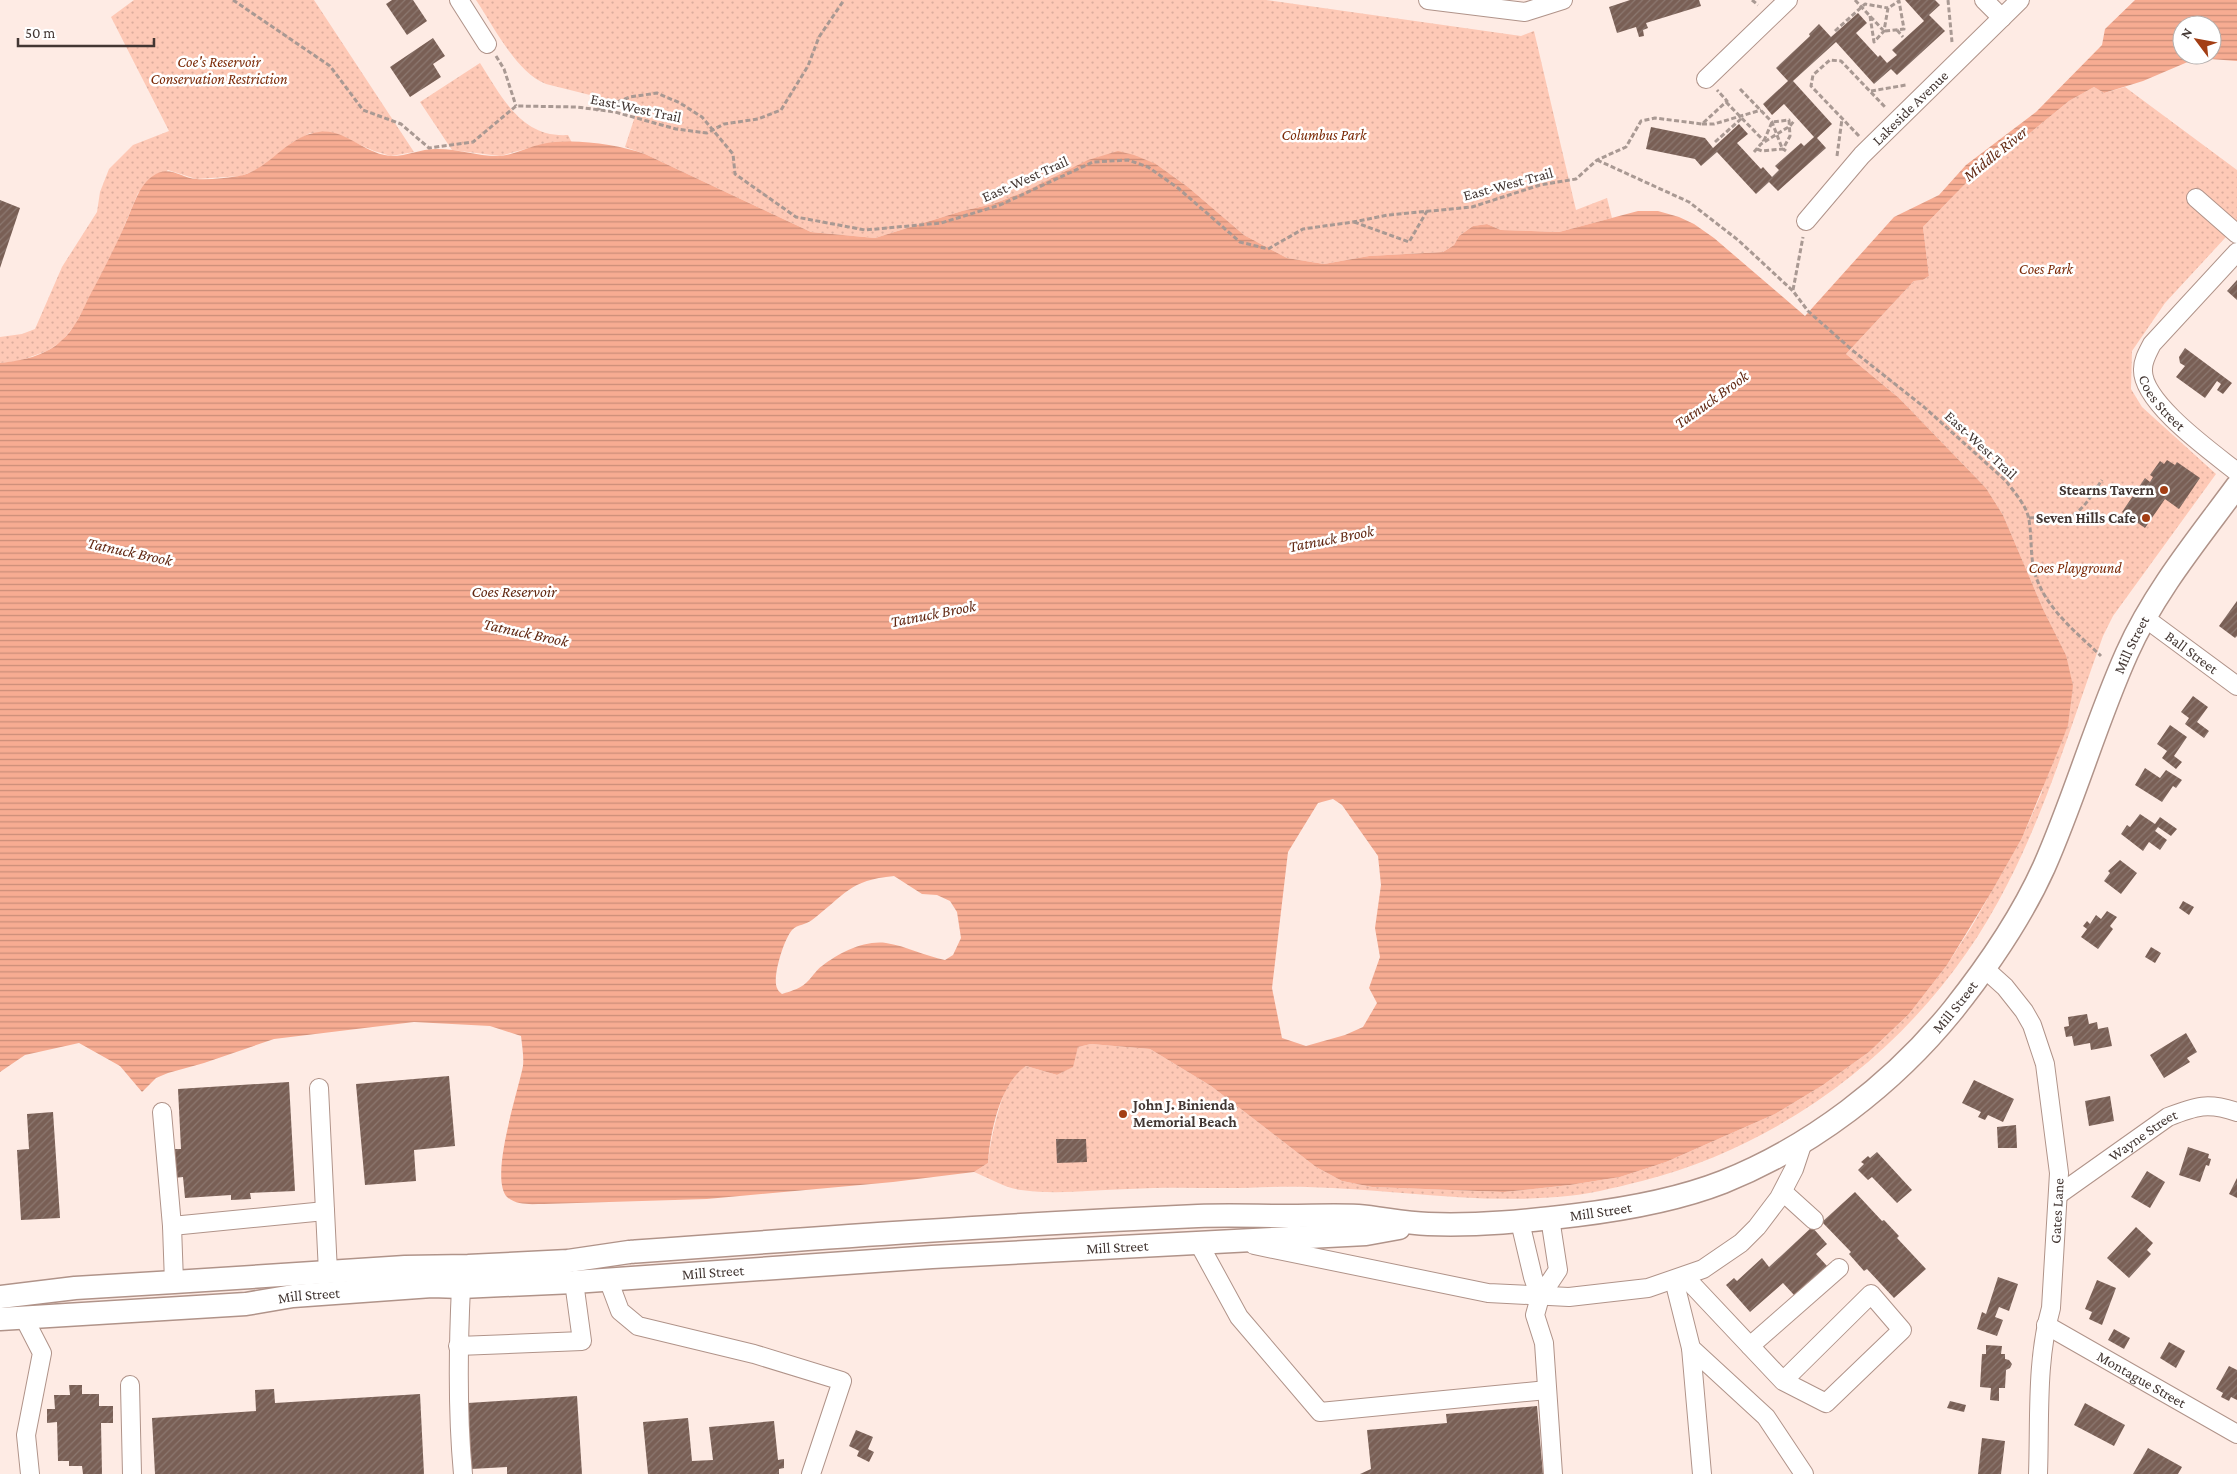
<svg xmlns="http://www.w3.org/2000/svg" width="2237" height="1474" font-family="'Crimson Pro',serif">
	<defs>
		<pattern id="grass-dots" width="8" height="8" patternUnits="userSpaceOnUse" patternTransform="scale(1.25)"><rect width="8" height="8" fill="#fec9b6"/><path d="M2 2h.1M6 6h.1" fill="none" stroke="#dbad9d" stroke-width="1.8" stroke-linecap="round"/></pattern>
		<pattern id="water-rules" width="6" height="5" patternUnits="userSpaceOnUse" patternTransform="scale(1.25)"><rect width="6" height="5" fill="#f7ac92"/><path d="M0 2.5h6" fill="none" stroke="#ca8d78"/></pattern>
		<pattern id="building-hatch" width="6" height="6" patternUnits="userSpaceOnUse" patternTransform="scale(1.25)"><rect width="6" height="6" fill="#795f55"/><path d="M-1 1l2-2M0 6l6-6M5 7l2-2" fill="none" stroke="#8c7870"/></pattern>
	</defs>
	<rect width="100%" height="100%" fill="#feebe4"/>
	<g fill="url(#grass-dots)">
		<path d="M134 0H314L414 152 391 156 374 151 336 134 310 133 293 142 261 168 241 176 196 179 168 170 138 193 112 255 75 325 62 341 47 351 19 361 0 363V337L22 334 35 329 62 267 97 212 100 192 109 169 133 145 169 131 111 17Z"/>
		<path d="M476 0H1266L1521 36 1534 31 1576 210 1607 198 1612 218 1559 232 1501 230 1487 224 1473 226 1459 236 1454 245 1443 252 1369 256 1324 264 1287 258 1244 235 1188 187 1156 164 1024 192 993 204 962 211 875 238 811 232 645 154 625 147 638 107 546 84C516 72 494 27 476 0Z"/>
		<path d="M480 63C502 97 521 138 568 135L572 143 544 144 500 156 452 150 420 102Z"/>
		<path d="M2094 87 2104 93 2125 87 2237 170V225L2165 303 2132 351 2131 389 2142 407 2216 474 2113 616 2103 636C2073 719 2048 805 2008 883 1935 1029 1800 1140 1642 1181 1614 1188 1586 1195 1557 1197 1473 1204 1391 1189 1307 1187 1281 1186 1255 1188 1228 1188 1195 1188 1162 1187 1128 1189 1093 1190 1056 1195 1021 1190 1005 1188 989 1178 974 1172L988 1163C990 1142 1001 1087 1016 1073 1019 1070 1022 1068 1026 1066L1057 1075 1072 1067 1078 1047 1091 1044 1150 1049 1211 1086 1316 1167 1342 1181 1372 1187 1504 1192 1570 1185 1620 1177 1666 1162 1775 1114 1823 1085 1869 1052 1909 1014 1947 965 1972 926 2022 838 2042 792 2066 655 2043 609 2003 515 1986 488 1899 398 1846 354 1914 281 1923 280 1929 276 1923 227 1970 179 1991 165 2069 101Z"/>
	</g>
	<path fill="url(#water-rules)" fill-rule="evenodd" d="M2135 0H2237V61L2197 58 2143 81 2104 93 2094 87 2069 101 1991 165 1970 179 1923 227 1929 276 1923 280 1914 281 1846 354 1899 398 1986 488 2003 515 2043 609 2066 655 2073 686 2068 725 2062 741 2022 838 1992 891 1947 965 1909 1014 1869 1052 1823 1085 1775 1114 1666 1162 1620 1177 1570 1185 1504 1192 1372 1187 1342 1181 1316 1167 1211 1086 1150 1049 1091 1044 1078 1047 1073 1067 1057 1075 1026 1066C1000 1083 990 1133 988 1163L974 1172 893 1182 707 1199 544 1204C532 1204 517 1206 507 1197 489 1178 518 1092 523 1066 524 1057 522 1045 521 1036L490 1026 414 1022 274 1039 204 1063 168 1073 156 1078 142 1092 120 1066 79 1043 25 1055 0 1072V363C21 361 45 356 61 341 74 330 81 314 88 299 103 271 117 244 129 215 135 201 141 182 156 174 170 166 182 178 196 179 210 180 225 178 239 176 270 170 287 135 319 132 345 128 367 156 392 156 408 156 423 148 438 149 459 149 480 157 500 156 514 155 528 147 542 144 572 138 616 144 645 154L811 232 875 238 962 211 993 204 1024 192 1088 160 1118 151 1134 155 1156 164 1188 187 1244 235 1287 258 1324 264 1369 256 1443 252 1454 245 1459 236 1473 226 1487 224 1501 230 1559 232 1638 211H1658L1679 217 1694 224 1714 238 1805 316 1894 217 1939 195 1966 165 2036 112 2102 45 2105 29ZM2182 25H2212V55H2182ZM1333 799 1342 805 1378 856 1381 885 1375 928 1380 957 1369 988 1377 1003 1363 1027 1345 1035 1306 1046 1282 1038 1272 988 1288 852 1318 803ZM894 876 922 894 937 895 950 901 957 912 961 938 953 955 945 960C925 956 906 946 886 943 864 940 839 953 822 966 817 969 813 976 809 980 802 988 792 991 782 994 780 992 778 991 777 988 772 977 784 939 792 930 798 924 806 925 812 920 845 895 849 880 894 876Z"/>
	<g fill="url(#building-hatch)">
		<path d="M392 0H413L427 21 407 35 386 4Z"/>
		<path d="M1630 0H1699L1701 6 1646 23 1648 28 1643 30 1644 36 1639 37 1636 27 1617 33 1609 7Z"/>
		<path d="M1905 0H1935L1940 5 1929 15 1945 31 1897 75 1891 69 1874 84 1836 42 1793 81 1832 124 1817 138 1826 148 1778 191 1769 182 1756 194 1717 152 1701 166 1695 159 1646 149 1651 127 1705 138 1713 148 1739 124 1748 134 1737 143 1761 169 1763 167 1772 177 1779 170 1775 166 1801 143 1804 146 1814 137 1784 104 1772 115 1763 104 1788 81 1776 68 1810 36 1809 34 1819 24 1831 37 1858 13 1867 23 1856 33 1878 57 1880 55 1887 63 1897 55 1892 50 1924 21Z"/>
		<path d="M433 38 445 56 433 64 441 77 410 97 390 67Z"/>
		<path d="M0 200 20 208 0 268Z"/>
		<path d="M2237 280V300L2227 291Z"/>
		<path d="M2185 348 2232 383 2223 394 2217 390 2221 384 2217 381 2205 398 2176 377 2185 366 2180 363 2179 357Z"/>
		<path d="M2167 460 2175 465 2177 462 2200 478 2179 509 2165 499 2145 528 2122 512 2145 478 2150 482 2153 477 2150 475 2160 461 2164 464Z"/>
		<path d="M2237 601V636L2235 638 2219 626Z"/>
		<path d="M2193 696 2208 707 2197 722 2209 731 2204 738 2185 724 2189 718 2181 712Z"/>
		<path d="M2170 725 2187 737 2174 756 2182 762 2176 769 2162 758 2167 751 2157 744Z"/>
		<path d="M2145 768 2160 778 2166 770 2182 780 2176 788 2173 786 2162 802 2135 785Z"/>
		<path d="M2140 814 2155 824 2160 817 2177 829 2171 836 2158 827 2155 831 2167 840 2160 850 2149 842 2143 851 2121 834 2127 825 2130 827Z"/>
		<path d="M2120 860 2137 873 2121 894 2104 881 2110 873 2108 871Z"/>
		<path d="M2183 901 2194 907 2189 915 2179 908Z"/>
		<path d="M2107 911 2117 917 2110 926 2113 929 2098 949 2081 937 2087 929 2083 926 2087 921 2090 924 2096 915 2101 919Z"/>
		<path d="M2151 947 2161 953 2155 963 2145 957Z"/>
		<path d="M2087 1014 2089 1024 2097 1022 2098 1029 2108 1027 2112 1046 2091 1050 2090 1043 2074 1046 2072 1036 2066 1037 2064 1027 2069 1026 2068 1017Z"/>
		<path d="M2186 1033 2197 1052 2187 1058 2190 1062 2164 1078 2150 1055Z"/>
		<path d="M449 1076 455 1146 414 1150 416 1181 365 1185 356 1084Z"/>
		<path d="M1974 1080 2014 1099 2003 1122 1988 1115 1985 1120 1978 1117 1981 1112 1962 1103Z"/>
		<path d="M289 1082 295 1191 250 1193 251 1199 231 1200V1195L185 1198 183 1177 174 1178 172 1149H181L178 1089Z"/>
		<path d="M2110 1096 2114 1121 2089 1126 2085 1101Z"/>
		<path d="M53 1112 60 1218 21 1220 17 1150 29 1149 27 1114Z"/>
		<path d="M2016 1125 2017 1148H1998L1997 1127Z"/>
		<path d="M1056 1139H1086L1087 1162 1057 1163Z"/>
		<path d="M2188 1147 2209 1154 2208 1158 2211 1159 2209 1166 2206 1165 2200 1182 2179 1175Z"/>
		<path d="M1877 1152 1912 1190 1897 1203 1872 1177 1868 1180 1858 1170 1864 1164 1861 1162 1868 1156 1870 1158Z"/>
		<path d="M2147 1171 2165 1182 2150 1208 2131 1197Z"/>
		<path d="M2237 1178V1198L2229 1194Z"/>
		<path d="M1855 1192 1882 1221 1884 1220 1899 1236 1897 1238 1926 1269 1894 1298 1867 1269 1864 1271 1849 1254 1851 1252 1822 1222Z"/>
		<path d="M1812 1227 1827 1244 1816 1254 1827 1266 1794 1295 1783 1283 1750 1312 1726 1285 1734 1278 1737 1281 1762 1258 1769 1267Z"/>
		<path d="M2136 1227 2153 1243 2147 1250 2151 1254 2129 1278 2107 1258Z"/>
		<path d="M1998 1277 2018 1284 2009 1311 1999 1307 1995 1317 2003 1320 1997 1336 1977 1329 1982 1312 1986 1314Z"/>
		<path d="M2097 1280 2116 1288 2102 1325 2089 1319 2092 1312 2085 1309Z"/>
		<path d="M2114 1329 2130 1338 2124 1349 2108 1340Z"/>
		<path d="M2169 1342 2185 1351 2176 1368 2160 1358Z"/>
		<path d="M1986 1345 2002 1346 2001 1354H2005V1359L2009 1360 2012 1364 2010 1368 2006 1370 2005 1388H1999V1401L1990 1400 1991 1388 1980 1387 1982 1354H1986Z"/>
		<path d="M2229 1366 2237 1370V1400L2231 1397 2229 1401 2221 1397 2223 1393 2216 1389Z"/>
		<path d="M69 1385H82V1394H99V1406H113V1423H101L102 1474H83L82 1466H69V1461H58L57 1422 47 1423V1409H55L54 1395H70Z"/>
		<path d="M274 1389 275 1403 420 1394 424 1474H155L152 1418 256 1411 255 1390Z"/>
		<path d="M577 1396 582 1474H507V1467L471 1469 468 1403Z"/>
		<path d="M1950 1401 1966 1405 1964 1412 1947 1408Z"/>
		<path d="M2085 1403 2125 1425 2114 1446 2074 1425Z"/>
		<path d="M1537 1406 1543 1474H1360L1371 1469 1367 1430 1447 1423 1446 1414Z"/>
		<path d="M688 1418 692 1461 713 1460 709 1427 774 1421 778 1460 784 1459V1468L779 1469V1474H648L643 1422Z"/>
		<path d="M856 1430 873 1437 868 1449 874 1452 869 1462 857 1456 859 1451 849 1446Z"/>
		<path d="M1982 1438 2005 1441 2001 1474H1978Z"/>
		<path d="M2148 1448 2182 1467 2178 1474H2133Z"/>
	</g>
	<g fill="none" stroke-linecap="round" stroke-linejoin="round">
		<g stroke="#b09389" stroke-width="20">
			<g id="minor">
				<path d="M459 0 487 44"/>
				<path d="M1428 0 1525 12 1563 0"/>
				<path d="M1984 0 2002 18"/>
				<path d="M1706 79 1788 0"/>
				<path d="M2196 198 2237 234"/>
				<path id="s1" d="M1806 221 1862 155 2020 0"/>
				<path id="s2" d="M2237 252 2152 344C2148 352 2143 360 2143 369 2141 402 2212 452 2237 472"/>
				<path id="s3" d="M2145 618 2237 686"/>
				<path d="M1985 969 2005 987 2024 1011 2032 1025 2045 1064 2059 1173 2051 1308C2036 1361 2040 1419 2038 1474"/>
				<path d="M319 1088 328 1272"/>
				<path d="M162 1112 172 1226 325 1211"/>
				<path d="M1783 1192 1814 1220"/>
				<path id="s4" d="M2058 1195 2168 1117C2196 1106 2208 1102 2237 1112"/>
				<path d="M1520 1222 1533 1277 1540 1297 1558 1270 1550 1218"/>
				<path d="M172 1226 174 1282"/>
				<path d="M1198 1242 1239 1317 1320 1412 1547 1390"/>
				<path d="M1254 1245 1488 1293 1569 1297 1648 1288 1703 1269 1741 1243 1757 1227 1779 1198 1794 1169 1804 1139"/>
				<path d="M1685 1277 1783 1381 1871 1294 1902 1330 1826 1403 1783 1381"/>
				<path d="M608 1279 620 1311 638 1326 754 1354 842 1381 811 1474"/>
				<path d="M1674 1280 1691 1348 1766 1417 1804 1474"/>
				<path d="M461 1287C458 1350 457 1411 463 1474"/>
				<path d="M1540 1297 1535 1315 1544 1343 1553 1474"/>
				<path d="M24 1318 42 1353 26 1435 30 1474"/>
				<path id="s5" d="M2046 1325 2237 1434"/>
				<path d="M458 1346 582 1341 574 1282"/>
				<path d="M1750 1346 1839 1268"/>
				<path d="M1691 1348 1702 1474"/>
				<path d="M130 1385 132 1474"/>
			</g>
		</g>
		<g stroke="#b09389" stroke-width="25">
			<g id="major">
				<path id="s6" d="M0 1297 75 1288 174 1282 405 1267 468 1266 568 1261 629 1252C819 1238 1008 1224 1198 1216 1228 1215 1258 1216 1288 1216 1311 1216 1335 1215 1358 1216 1381 1218 1404 1223 1428 1224 1478 1226 1527 1221 1577 1215 1626 1209 1677 1200 1723 1182 1811 1147 1893 1084 1953 1010 1988 966 2021 918 2044 867 2075 797 2096 722 2127 653 2154 592 2198 539 2237 486"/>
				<path id="s7" d="M0 1319 246 1304 293 1296 432 1286 461 1287 574 1282 932 1257 1366 1234 1399 1228"/>
			</g>
		</g>
		<g stroke="#a99993" stroke-width="3" stroke-dasharray="5 2.5" stroke-linecap="butt">
			<path d="M233 0 330 66 363 110 401 124 429 148 473 142 516 106 577 107 615 112 676 129 707 133 724 124 758 119 781 110 808 66 819 37 844 0"/>
			<path d="M1752 0 1758 5"/>
			<path d="M1855 0 1883 30"/>
			<path d="M1948 0 1952 42"/>
			<path d="M1870 16 1874 42 1884 31 1888 8 1899 1 1904 29 1884 31"/>
			<path d="M1897 30 1903 37"/>
			<path d="M1835 31 1865 4 1888 8"/>
			<path d="M496 56 504 69 516 106"/>
			<path d="M1740 89 1772 122 1782 148 1786 151"/>
			<path d="M1871 91 1906 85"/>
			<path d="M1726 102 1764 141"/>
			<path d="M596 110 630 97 657 93 680 103 702 117 733 154 735 174 796 217 865 230 941 223 1000 205 1093 162 1128 160 1148 167 1178 188 1240 242 1268 249 1303 229 1353 222 1388 215 1472 207 1540 185 1576 179 1597 160 1626 147 1641 121 1655 118 1702 124 1727 101 1717 90"/>
			<path d="M1702 124H1714L1761 110"/>
			<path d="M1859 136 1811 86 1813 75 1830 60 1841 61 1886 108"/>
			<path d="M1715 142 1742 118"/>
			<path d="M1757 149 1762 151 1783 149 1790 136 1789 120 1772 122 1763 143"/>
			<path d="M1754 152 1761 144 1790 126 1794 121"/>
			<path d="M1837 156 1842 119"/>
			<path d="M1597 160 1689 202 1738 240 1793 291 1808 311 1852 350 1924 407 2006 481C2014 492 2027 506 2029 520 2032 538 2030 556 2035 574 2046 609 2076 632 2101 656"/>
			<path d="M1354 222 1409 242 1427 211"/>
			<path d="M1793 290 1803 237"/>
			<path d="M2029 518C2038 517 2047 520 2056 520 2080 519 2090 497 2102 480"/>
		</g>
		<use href="#minor" stroke="#fff" stroke-width="18"/>
		<use href="#major" stroke="#fff" stroke-width="22"/>
	</g>
	<g fill="#a33e14" stroke="#fff" stroke-width="2">
		<circle cx="2164" cy="490" r="5"/>
		<circle cx="2146" cy="518" r="5"/>
		<circle cx="1123" cy="1114" r="5"/>
	</g>
	<g text-anchor="middle" stroke-width="5" stroke-linejoin="round" paint-order="stroke">
		<g font-size="15" font-style="italic" fill="#7b2a07" stroke="#fff">
			<text x="219" y="67">Coe's Reservoir<tspan x="219" dy="17">Conservation Restriction</tspan></text>
			<text x="1324" y="140">Columbus Park</text>
			<text x="2046" y="274">Coes Park</text>
			<text x="2075" y="573">Coes Playground</text>
		</g>
		<g font-size="15" fill="#433733" stroke="#fff">
			<text transform="translate(636 108) rotate(12)" y="5">East-West Trail</text>
			<text dy="5" stroke="none"><textPath href="#s1" startOffset="154">Lakeside Avenue</textPath></text>
			<text transform="translate(1025 179) rotate(-24)" y="5">East-West Trail</text>
			<text transform="translate(1508 184) rotate(-15)" y="5">East-West Trail</text>
			<text dy="5" stroke="none"><textPath href="#s2" startOffset="192">Coes Street</textPath></text>
			<text transform="translate(1981 445) rotate(43)" y="5">East-West Trail</text>
			<text dy="5" stroke="none"><textPath href="#s6" startOffset="2430">Mill Street</textPath></text>
			<text dy="5" stroke="none"><textPath href="#s3" startOffset="58">Ball Street</textPath></text>
			<text dy="5" stroke="none"><textPath href="#s6" startOffset="2025">Mill Street</textPath></text>
			<text dy="5" stroke="none"><textPath href="#s4" startOffset="104">Wayne Street</textPath></text>
			<text dy="5" stroke="none"><textPath href="#s6" startOffset="1605">Mill Street</textPath></text>
			<text transform="translate(2057 1211) rotate(-87)" y="5">Gates Lane</text>
			<text dy="5" stroke="none"><textPath href="#s7" startOffset="1120">Mill Street</textPath></text>
			<text dy="5" stroke="none"><textPath href="#s7" startOffset="715">Mill Street</textPath></text>
			<text dy="5" stroke="none"><textPath href="#s7" startOffset="310">Mill Street</textPath></text>
			<text dy="5" stroke="none"><textPath href="#s5" startOffset="110">Montague Street</textPath></text>
		</g>
		<g font-size="15" font-weight="bold" fill="#433733" stroke="#fff" text-anchor="end">
			<text x="2154" y="495">Stearns Tavern</text>
			<text x="2136" y="523">Seven Hills Cafe</text>
			<text x="1133" y="1110" text-anchor="start">John J. Binienda<tspan x="1133" dy="17">Memorial Beach</tspan></text>
		</g>
		<g font-size="16" font-style="italic" fill="#612711" stroke="#fff">
			<text transform="translate(1995 153) rotate(-39)" y="6">Middle River</text>
			<text transform="translate(1711 399) rotate(-36)" y="6">Tatnuck Brook</text>
			<text transform="translate(1331 538) rotate(-11)" y="6">Tatnuck Brook</text>
			<text transform="translate(130 551) rotate(12)" y="6">Tatnuck Brook</text>
			<text x="514" y="597">Coes Reservoir</text>
			<text transform="translate(933 613) rotate(-11)" y="6">Tatnuck Brook</text>
			<text transform="translate(526 632) rotate(12)" y="6">Tatnuck Brook</text>
		</g>
	</g>
	<g transform="translate(2197 40) rotate(302)"><circle r="24" fill="#ffffff" stroke="#b4afad"/>
	<path d="M0-4L9 19L0 12L-9 19Z" fill="#a33e14"/>
	<text y="-8" font-size="14" font-weight="bold" text-anchor="middle" fill="#433733">N</text>
	</g>
	<path d="M18 38v8h136v-8" fill="none" stroke="#433733" stroke-width="2.5"/>
	<text x="25" y="38" font-size="15" fill="#433733" stroke="#ffffff" stroke-width="4" paint-order="stroke">50 m</text>
</svg>
